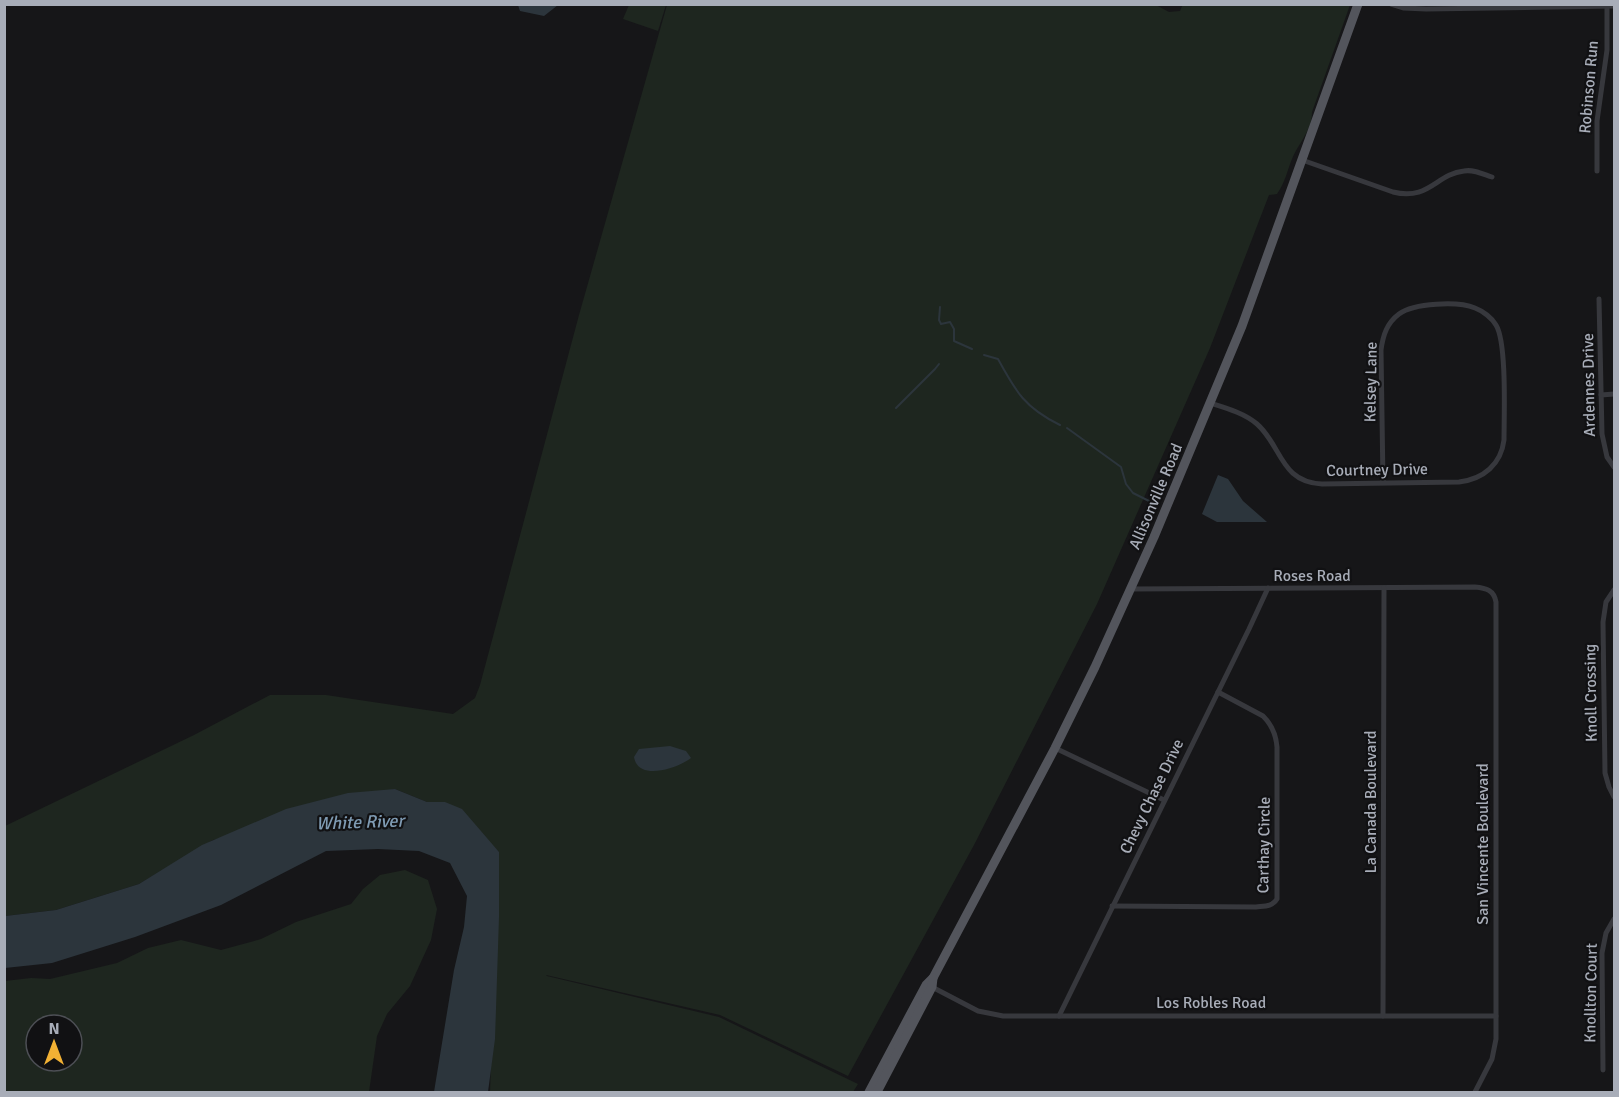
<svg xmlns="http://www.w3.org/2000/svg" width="1619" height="1097" font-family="Signika,sans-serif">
	<rect width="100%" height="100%" fill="#161618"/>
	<g fill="#1e261f" fill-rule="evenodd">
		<path d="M1154 4 1169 12 1180 11 1183 4 1350 5 1312 112C1312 131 1299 142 1292 159 1287 171 1285 183 1277 194L1269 195 1210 348 1097 604 974 845 848 1076 720 1015 546 975 547 976 719 1017 858 1084 853 1092H490L499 852 445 802H427L395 789 213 840 139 884 56 910 5 916V826L194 735 270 695H326L453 714 475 698 480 685 579 315 667 5Z"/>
		<path d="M629 5H666L658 31 623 19Z"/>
		<path d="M405 870 428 880 437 909 431 940 410 986 387 1014 377 1036 369 1092H5V981L31 978 50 979 117 963 148 948 181 940 221 950 261 939 296 922 351 904 363 889 380 875ZM36 1025H72V1061H36Z"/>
	</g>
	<g fill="#2c353c">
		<path d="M518 5V4L558 5 544 16 520 11Z"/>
		<path d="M1218 475 1228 479 1243 501 1267 522H1217L1202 514Z"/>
		<path d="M670 746 686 751 691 758C678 768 638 782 634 757L639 749Z"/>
		<path d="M395 789 427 802H445L462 809 499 852V917L495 1039 488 1092H434L454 970 464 927 467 896 450 863 419 851 378 849 326 851 221 905 135 937 52 963 5 968V916L56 910 139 884 202 845 286 809 348 793Z"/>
	</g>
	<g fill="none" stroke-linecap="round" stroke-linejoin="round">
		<g stroke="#2c353c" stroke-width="2">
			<path d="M940 307 939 320 941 324 950 322 954 329V341L972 349"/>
			<path d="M984 355 998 359C1016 392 1025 408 1060 425"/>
			<path d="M896 408 935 369 939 364"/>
			<path d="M1067 428 1121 467 1126 484 1133 493 1157 505"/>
		</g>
		<g stroke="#37383d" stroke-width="5">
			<path d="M1391 4 1404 8 1426 9 1614 6"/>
			<path d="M1302 160 1393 192C1429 201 1436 174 1464 171 1473 169 1483 174 1492 177"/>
			<path d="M1597 171V121L1607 50V6"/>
			<path d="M1599 299 1602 434 1607 457 1614 467"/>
			<path d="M1601 395 1614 394"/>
			<path d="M1210 403C1226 408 1244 413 1257 424 1282 446 1280 482 1322 484L1459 482C1484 479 1501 464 1504 440 1504 416 1507 343 1496 325 1492 318 1483 311 1475 308 1458 301 1414 303 1399 314 1387 323 1383 335 1381 350L1383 483"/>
			<path d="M1131 589 1475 587C1486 588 1494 590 1496 602V1039L1492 1059 1475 1092"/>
			<path d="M1614 590 1606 602 1603 622 1605 773 1609 787 1614 797"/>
			<path d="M1055 748 1164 800"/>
			<path d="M1112 906 1256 907C1264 906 1272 907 1277 899V747C1276 734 1272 725 1263 716L1218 692"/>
			<path d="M932 987 978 1011 1003 1016H1496"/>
			<path d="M1059 1016 1249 629 1268 588"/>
			<path d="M1383 1016 1384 588"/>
			<path d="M1603 1070 1602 953 1606 933 1614 919"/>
		</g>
		<g stroke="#53555c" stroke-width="9">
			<path d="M869 1092 926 985 933 978 1055 748 1095 667 1154 537 1242 326 1358 4"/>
			<path d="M877 1092 932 987 933 978"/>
		</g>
	</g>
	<g text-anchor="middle" stroke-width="4.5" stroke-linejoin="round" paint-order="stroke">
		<g font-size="16" fill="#a8adb8" stroke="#111113">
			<text transform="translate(1588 87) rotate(-85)" y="6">Robinson Run</text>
			<text transform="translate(1370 382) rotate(-89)" y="6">Kelsey Lane</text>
			<text transform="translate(1588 385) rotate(-91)" y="6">Ardennes Drive</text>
			<text transform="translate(1377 469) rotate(-1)" y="6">Courtney Drive</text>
			<text transform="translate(1155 496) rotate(-67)" y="6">Allisonville Road</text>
			<text x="1312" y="581">Roses Road</text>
			<text transform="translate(1590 693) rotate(-91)" y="6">Knoll Crossing</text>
			<text transform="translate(1151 796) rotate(-64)" y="6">Chevy Chase Drive</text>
			<text transform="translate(1370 802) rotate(-90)" y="6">La Canada Boulevard</text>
			<text transform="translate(1482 844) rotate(-90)" y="6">San Vincente Boulevard</text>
			<text transform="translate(1263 845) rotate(-89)" y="6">Carthay Circle</text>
			<text transform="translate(1590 993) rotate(-89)" y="6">Knollton Court</text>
			<text x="1211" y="1008">Los Robles Road</text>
		</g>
		<g font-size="18" font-style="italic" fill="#7f9bb3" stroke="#111113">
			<text transform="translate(360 822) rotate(-2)" y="6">White River</text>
		</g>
	</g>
	<rect width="1619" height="1097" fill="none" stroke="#a8adb8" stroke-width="12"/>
	<g transform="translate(54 1043)"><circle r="28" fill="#111113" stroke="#4d4f55" stroke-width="1.5"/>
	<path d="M0-4.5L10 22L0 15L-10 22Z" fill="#f2b134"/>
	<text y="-9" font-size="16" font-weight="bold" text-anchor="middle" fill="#a8adb8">N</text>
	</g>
</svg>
